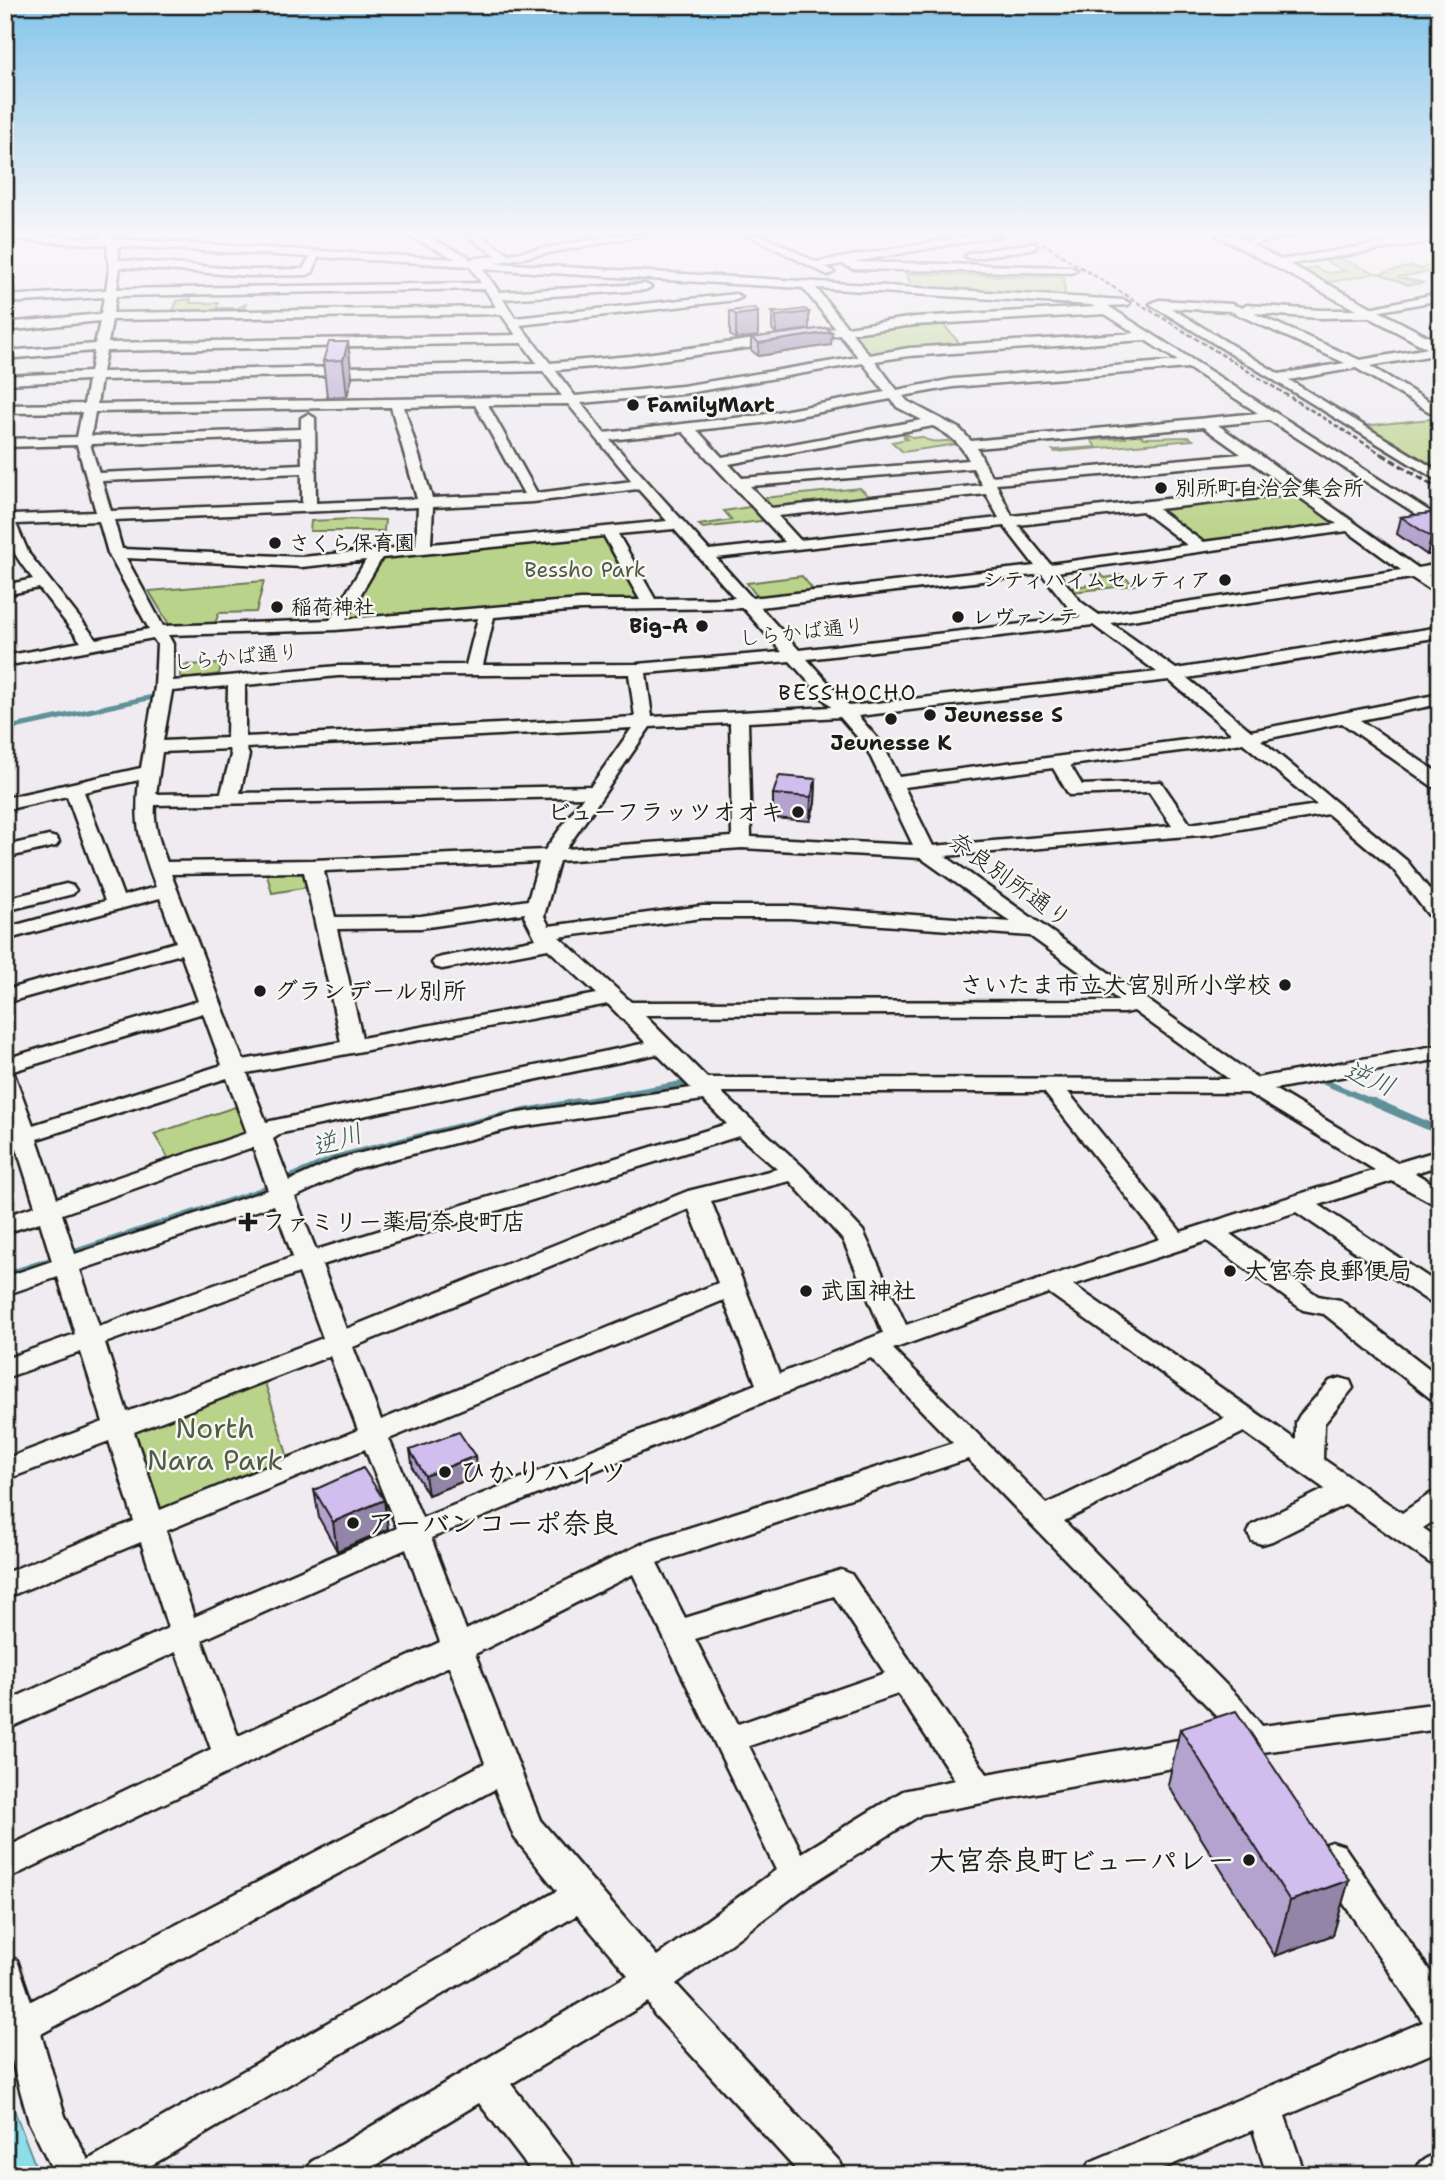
<svg xmlns="http://www.w3.org/2000/svg" width="1445" height="2180" font-family="'Shantell Sans','Klee One',sans-serif">
	<rect width="100%" height="100%" fill="#efebf1"/>
	<filter id="ink" filterUnits="userSpaceOnUse"><feTurbulence type="fractalNoise" baseFrequency=".0143" numOctaves="2"/><feDisplacementMap in="SourceGraphic" scale="14" xChannelSelector="R" yChannelSelector="G"/><feConvolveMatrix kernelMatrix="1 2 1 2 8 2 1 2 1" color-interpolation-filters="sRGB"/></filter>
	<g filter="url(#ink)">
		<g fill="#bad38a" stroke="#6b7853" stroke-width="2">
			<path d="M1333 256 1378 274 1413 266 1420 269 1440 262V273L1434 271 1398 277 1424 283 1408 285 1378 273 1326 283 1304 270 1315 267 1327 273 1346 271 1320 258Z"/>
			<path d="M906 274 1064 277 1065 297 913 289Z"/>
			<path d="M191 299 190 303H218L217 308H238L246 304 244 309H238L236 313 172 314 177 301Z"/>
			<path d="M918 323H942L961 345 868 355 850 333Z"/>
			<path d="M1440 418V469H1429L1363 426Z"/>
			<path d="M898 430 914 438 921 437C938 447 945 436 958 444L903 452 892 442 907 439 904 437 906 436Z"/>
			<path d="M1135 431 1144 438 1189 437 1193 440 1055 452 1053 450 1096 447 1091 440 1126 438 1121 433Z"/>
			<path d="M860 488 872 499 775 510 763 498Z"/>
			<path d="M1295 492 1341 525 1200 544 1154 508Z"/>
			<path d="M755 506 769 520 703 528 699 525 732 520 724 511Z"/>
			<path d="M352 519 385 520 384 531H310L311 521Z"/>
			<path d="M604 535 642 601 343 621 381 557Z"/>
			<path d="M1100 574 1105 578 1122 575 1134 585 1072 592 1069 588 1101 583 1092 575Z"/>
			<path d="M802 576 814 591 765 597 756 595 747 583Z"/>
			<path d="M264 581 256 612 219 613 214 626H170L149 591Z"/>
			<path d="M221 664 219 674 187 679 180 676 181 665Z"/>
			<path d="M304 870 309 887 272 893 266 871Z"/>
			<path d="M235 1107 248 1135 170 1161 154 1134Z"/>
			<path d="M264 1379 289 1461 162 1512 134 1429Z"/>
		</g>
		<path fill="#8edeea" stroke="#609098" stroke-width="2" d="M5 2086 39 2175H5Z"/>
		<g fill="none" stroke-linecap="round" stroke-linejoin="round">
			<path stroke="#609098" stroke-width="5" d="M5 729 153 697"/>
			<g stroke="#609098" stroke-width="6">
				<path d="M1322 1081 1377 1104"/>
				<path d="M569 1104 693 1082"/>
			</g>
			<g stroke="#609098" stroke-width="8">
				<path d="M1373 1102 1440 1131"/>
				<path d="M5 1276 259 1192 338 1158 504 1116 579 1102"/>
			</g>
			<g stroke="#1c1c1c" stroke-width="5">
				<g id="minor">
					<path d="M5 235 102 238 100 235H111L114 239 456 259 407 235H422L468 256 469 259 497 256 466 235H479L509 254 618 235H645L495 263 1124 300 1130 303 1128 305 1108 306 1440 518V529L1269 420 1218 425 1418 568 1440 564V574L1428 575 1440 584V596L1412 578 1111 623 1176 669 1440 627V637L1187 678 1251 731 1440 694V704L1360 720 1440 774V788L1433 787 1342 723 1261 740 1407 861 1440 903V923L1433 921 1393 869 1328 814 1212 834 945 856 1257 1078 1440 1045V1059L1274 1089 1397 1163 1440 1150V1165L1415 1173 1440 1188V1207L1392 1181 1319 1205 1440 1285V1306L1431 1303 1296 1212 1230 1234 1318 1296 1340 1300 1440 1377V1401L1430 1398 1324 1314 1303 1310 1207 1241 1073 1285 1296 1440V1422L1300 1415 1330 1381 1340 1378 1350 1381 1353 1388 1324 1424 1323 1459 1402 1513 1430 1494 1440 1491V1517L1423 1528 1440 1540V1566L1430 1563 1346 1504 1272 1541 1262 1544 1252 1541 1248 1533 1252 1525 1325 1489 1244 1432 1064 1521 1241 1700 1262 1726 1440 1703V1729L1254 1753 922 1814 808 1886 676 1984 840 2162 846 2175H801L654 2014 648 2002 511 2084 571 2162 577 2175H534L479 2103 360 2175H305L311 2162 628 1975 577 1915 135 2175H55L29 2122 5 2036V1956L17 1960 31 2001 485 1763 449 1666 5 1880V1848L211 1749 176 1652 5 1730V1702L168 1628 141 1542 5 1598V1573L134 1521 109 1441 5 1480V1459L103 1422 81 1352 5 1378V1359L75 1334 58 1277 5 1295V1277L52 1261 40 1222 5 1233V1216L35 1206 16 1146 5 1149V1134L12 1132 5 1112V1059L198 1001 181 954 5 1003V990L176 942 160 898 5 940V928L105 901 67 796 5 810V798L141 768 155 687 157 644 153 638 5 666V656L81 642 39 588 5 595V585L33 579C14 555 5 542 5 511L13 515 96 512 77 445 5 447V439L77 437 82 412 5 413V405L84 404 88 380 5 384V376L90 372 94 351 5 359V351L95 344 100 321 5 331V323L101 314 104 297 5 303V296L106 290 109 270 107 245 5 239ZM118 246 310 257 303 269 251 270 119 260ZM318 257 470 266 481 283 117 289 120 267 251 276 307 275 313 272ZM483 269 803 288 835 328 631 356 550 363 520 325 736 300 742 297 736 294 515 318 503 299 645 290 651 287 645 284 499 292ZM816 288 1091 305 1095 307 915 317 847 327ZM485 289 496 307 113 313 116 296ZM501 314 516 335 108 343 112 320ZM1105 314 1135 333 909 348 869 355 852 333 915 325ZM840 335 858 357 682 386 575 396 555 370 631 364ZM1145 340 1178 361 953 379 897 390 875 361 909 356ZM522 343 537 363 102 372 106 351ZM863 363 885 392 761 415 604 433 581 403 682 394ZM1188 368 1258 413 971 441 960 429 907 401 903 396 953 387ZM543 371 562 396 97 404 101 380ZM891 399 897 407 922 420 722 457 697 430 761 423ZM568 404 632 481 537 493 488 405ZM475 405 524 494 432 498 404 407ZM391 407 417 499 316 503 315 418 308 414 301 418V429L91 436 95 412ZM933 426C950 435 960 443 969 460L742 478 729 464ZM1203 427 1241 454 991 476 977 448ZM683 432 785 542 709 550 610 440ZM301 437 302 464 99 473 90 444ZM1251 462 1285 486 1012 516 996 484ZM973 468 982 485 771 508 750 486ZM302 473V503L111 511 102 481ZM638 489 667 521 431 544 433 507 533 502ZM986 494 999 518 800 540 778 516ZM1295 494 1337 524 1203 542 1158 509ZM418 507 416 546 302 557 122 549 114 520ZM1142 511 1187 545 1050 564 1018 525ZM99 521 108 553 149 629 96 639 29 554 16 524ZM1004 526 1035 566 752 598 716 558ZM674 529 735 598 655 599 618 534ZM1347 531 1401 570 1099 615 1081 602 1057 572ZM604 536 640 600H581L346 619 382 558ZM126 558 302 567 366 560 330 620 163 626ZM1042 574 1069 608 1081 617 799 650 760 607ZM743 608 782 652 637 664 483 665 494 617 581 610ZM478 618 466 665 338 666 173 681V644L168 635 335 630ZM1093 625 1157 672 849 706 807 659ZM790 661 831 707 652 717 646 673ZM629 674 635 717 245 737V685L338 676ZM1169 680 1232 734 899 777 883 745 858 716ZM228 686 227 738 163 741 172 691ZM840 717 866 747 913 845 751 837 748 722ZM730 723 732 837 566 849 650 727ZM632 728 591 786 240 793 249 755 246 748ZM1243 743 1317 805 1190 824 1161 782 1082 785 1070 765ZM229 749 231 755 221 793 156 794 162 752ZM1053 768 1069 795 1149 792 1172 826 933 846 904 787ZM139 780C134 826 140 843 156 887L123 896 84 792ZM583 797 545 850 313 860 167 862C160 844 153 824 155 805ZM742 848 921 858 1011 922 789 906H702L549 926 544 916 559 861ZM539 862 528 900 421 916 335 917 324 871ZM304 872 341 1042 243 1060 171 874ZM525 913 524 916 536 939 442 957 435 959 432 963 435 967 442 969 548 949 597 994 362 1038 337 929 421 928ZM702 918H789L1030 936 1120 1001 631 1002 559 937ZM608 1004 646 1043 266 1122 247 1073ZM1134 1011 1229 1079 707 1078 644 1015 1124 1013ZM203 1013 222 1065 33 1125 13 1071ZM657 1054 691 1088 512 1114 338 1159 289 1181 273 1139 282 1133ZM227 1078 247 1133 57 1198 37 1139ZM721 1092H1044L1160 1239 906 1325 863 1231 803 1167ZM1068 1092 1248 1093 1375 1170 1181 1232ZM703 1100 727 1124 316 1250 295 1197 354 1169 513 1128ZM739 1136 777 1169 688 1191 346 1329 322 1265ZM253 1147 268 1190 75 1254 62 1214ZM790 1181 843 1240 883 1333 779 1374 711 1201ZM274 1205 293 1257 99 1326 80 1270ZM689 1209 718 1283 381 1420 353 1347ZM299 1273 323 1338 127 1412 105 1343ZM1049 1293 1225 1418 1047 1504 893 1349ZM724 1300 756 1384 422 1518 389 1439ZM330 1356 358 1430 160 1510 134 1432ZM871 1358 953 1443 648 1541 466 1630 431 1538ZM365 1449 397 1528 194 1617 166 1531ZM968 1459 1219 1718 1229 1731 987 1774 851 1574 841 1570 685 1618 657 1563ZM406 1549 440 1642 238 1736 202 1640ZM633 1574 776 1870 657 1956 540 1820 475 1654ZM834 1596 885 1673 738 1724 695 1639ZM898 1694 955 1780 903 1791 802 1853 749 1746ZM495 1789 514 1837 557 1891 88 2160 65 2116 41 2034Z"/>
					<path d="M748 235H762L816 262 975 235H1002L854 262 1071 267 1077 270 1071 273 853 269 842 264 826 267 834 272 828 275Z"/>
					<path d="M1270 235H1297L1239 247 1234 244Z"/>
					<path d="M1430 235H1440V240L1279 266 1273 263 1279 260Z"/>
					<path d="M1032 243 1037 246 1036 248 971 259 965 256 971 253Z"/>
					<path d="M1440 293V300L1376 312 1375 316 1371 317 1320 318 1253 313 1360 360 1440 346V354L1370 366 1440 408V418L1356 368 1289 380 1440 472V482L1150 304 1159 300 1232 304 1242 308 1247 305 1320 310H1360ZM1171 308 1230 311 1345 363 1279 374Z"/>
					<path d="M49 836 56 838 59 842 56 846 5 858V846Z"/>
					<path d="M66 884 73 886 76 890 73 894 5 911V899Z"/>
					<path d="M1332 1842 1344 1846 1440 1986V2050L1285 2116 1305 2175H1267L1253 2130 1148 2175H1084L1090 2162 1423 2022 1320 1868 1315 1857 1320 1846Z"/>
					<path d="M1440 2151V2175H1414L1420 2162Z"/>
				</g>
			</g>
			<g stroke="#1c1c1c" stroke-width="5">
				<path id="major" d="M1216 235H1234L1440 343V355Z"/>
			</g>
			<use href="#minor" fill="#f6f6f2" fill-rule="evenodd"/>
			<use href="#major" fill="#f6f6f2" fill-rule="evenodd"/>
			<path stroke="#1c1c1c" stroke-width="2.5" stroke-dasharray="5 2.5" stroke-linecap="butt" d="M1029 235 1385 456"/>
			<path stroke="#1c1c1c" stroke-width="3.5" stroke-dasharray="7 3.5" stroke-linecap="butt" d="M1382 454 1440 490"/>
		</g>
		<g fill="#b4a3ce" stroke="#1c1c1c" stroke-width="2">
			<path d="M730 311 758 312V336L736 339 730 335Z"/>
			<path d="M772 312H809V329L776 334 772 329Z"/>
			<path d="M751 338 831 345 758 356 751 350Z"/>
			<path d="M348 342 352 378 347 396 327 397 323 361Z"/>
			<path d="M1440 512V553L1427 555 1397 534 1401 517Z"/>
			<path d="M816 779 815 803 810 821 773 818V794Z"/>
			<path d="M410 1450 475 1456 477 1476 428 1495 413 1469Z"/>
			<path d="M314 1490 384 1500 388 1529 337 1551 319 1518Z"/>
			<path d="M1180 1729 1349 1880 1333 1935 1275 1956 1168 1785Z"/>
		</g>
		<g fill="#9285a7" stroke="#1c1c1c" stroke-width="2">
			<path d="M758 312V336L736 339V315Z"/>
			<path d="M809 312V329L776 334V316Z"/>
			<path d="M832 332 831 345 758 356 759 343Z"/>
			<path d="M348 342 352 378 347 396 343 360Z"/>
			<path d="M1440 535V553L1427 555 1431 537Z"/>
			<path d="M816 779 815 803 810 821 811 797Z"/>
			<path d="M475 1456 477 1476 428 1495 425 1476Z"/>
			<path d="M384 1500 388 1529 337 1551 333 1522Z"/>
			<path d="M1349 1880 1333 1935 1275 1956 1290 1901Z"/>
		</g>
		<g fill="#d1beef" stroke="#1c1c1c" stroke-width="2">
			<path d="M755 308 758 312 736 315 730 311Z"/>
			<path d="M805 309 809 312 776 316 772 312H783Z"/>
			<path d="M825 328 832 332 759 343 751 338Z"/>
			<path d="M329 342H348L343 360 323 361Z"/>
			<path d="M1439 512 1440 535 1431 537 1401 517Z"/>
			<path d="M779 776 816 779 811 797 773 794Z"/>
			<path d="M459 1432 475 1456 425 1476 410 1450Z"/>
			<path d="M363 1468 384 1500 333 1522 314 1490Z"/>
			<path d="M1236 1711 1349 1880 1290 1901 1180 1729Z"/>
		</g>
	</g>
	<linearGradient id="sky" x2="0" y2="1"><stop stop-color="#84c5e9"/><stop offset="0.43" stop-color="#f8f6f9"/><stop offset="1" stop-color="#f8f6f9" stop-opacity="0"/></linearGradient>
	<rect width="1445" height="541" fill="url(#sky)"/>
	<g fill="#1c1c1c" stroke="#f6f6f2" stroke-width="2.5">
		<circle cx="633" cy="405" r="7"/>
		<circle cx="1161" cy="488" r="7"/>
		<circle cx="275" cy="543" r="7"/>
		<circle cx="1225" cy="580" r="7"/>
		<circle cx="277" cy="607" r="7"/>
		<circle cx="958" cy="617" r="7"/>
		<circle cx="702" cy="626" r="7"/>
		<circle cx="930" cy="715" r="7"/>
		<circle cx="891" cy="719" r="7"/>
		<circle cx="798" cy="812" r="7"/>
		<circle cx="1285" cy="985" r="7"/>
		<circle cx="260" cy="991" r="7"/>
		<path d="M244.5 1211.5h7v7h7v7h-7v7h-7v-7h-7v-7h7z"/>
		<circle cx="1230" cy="1271" r="7"/>
		<circle cx="806" cy="1291" r="7"/>
		<circle cx="445" cy="1472" r="7"/>
		<circle cx="353" cy="1523" r="7"/>
		<circle cx="1249" cy="1860" r="7"/>
	</g>
	<g text-anchor="middle" stroke-width="5" stroke-linejoin="round" paint-order="stroke">
		<g font-size="21" font-weight="bold" fill="#1c1c1c" stroke="#f6f6f2" text-anchor="start">
			<text x="647" y="412">FamilyMart</text>
			<text x="1175" y="495">別所町自治会集会所</text>
			<text x="289" y="550">さくら保育園</text>
			<text x="1211" y="587" text-anchor="end">シティハイムセルティア</text>
			<text x="291" y="614">稲荷神社</text>
			<text x="972" y="624">レヴァンテ</text>
			<text x="688" y="633" text-anchor="end">Big-A</text>
			<text x="944" y="722">Jeunesse S</text>
			<text x="891" y="750" text-anchor="middle">Jeunesse K</text>
		</g>
		<g font-size="21" fill="#535c42" stroke="#f6f6f2">
			<text x="585" y="577">Bessho Park</text>
		</g>
		<g font-size="21" fill="#1c1c1c" stroke="#f6f6f2">
			<text transform="translate(802 632) rotate(-6)" y="7">しらかば通り</text>
			<text transform="translate(236 657) rotate(-5)" y="7">しらかば通り</text>
		</g>
		<g font-size="21" letter-spacing="2" fill="#1c1c1c" stroke="#f6f6f2">
			<text x="848" y="700">BESSHOCHO</text>
		</g>
		<g font-size="24" font-weight="bold" fill="#1c1c1c" stroke="#f6f6f2" text-anchor="start">
			<text x="784" y="820" text-anchor="end">ビューフラッツオオキ</text>
			<text x="1271" y="993" text-anchor="end">さいたま市立大宮別所小学校</text>
			<text x="274" y="999">グランデール別所</text>
			<text x="262" y="1230">ファミリー薬局奈良町店</text>
			<text x="1244" y="1279">大宮奈良郵便局</text>
			<text x="820" y="1299">武国神社</text>
		</g>
		<g font-size="24" fill="#1c1c1c" stroke="#f6f6f2">
			<text transform="translate(1010 880) rotate(36)" y="8">奈良別所通り</text>
		</g>
		<g font-size="26" font-style="italic" fill="#3e565a" stroke="#f6f6f2">
			<text transform="translate(1370 1078) rotate(23)" y="9">逆川</text>
			<text transform="translate(337 1140) rotate(-18)" y="9">逆川</text>
		</g>
		<g font-size="28" fill="#535c42" stroke="#f6f6f2">
			<text x="215" y="1438">North<tspan x="215" dy="32">Nara Park</tspan></text>
		</g>
		<g font-size="28" font-weight="bold" fill="#1c1c1c" stroke="#f6f6f2" text-anchor="start">
			<text x="459" y="1482">ひかりハイツ</text>
			<text x="367" y="1533">アーバンコーポ奈良</text>
			<text x="1235" y="1870" text-anchor="end">大宮奈良町ビューパレー</text>
		</g>
	</g>
	<rect width="1445" height="2180" fill="none" stroke="#f6f6f2" stroke-width="28"/>
	<rect x="14" y="14" width="1417" height="2152" fill="none" stroke="#1c1c1c" stroke-width="2.5" filter="url(#ink)"/>
</svg>
